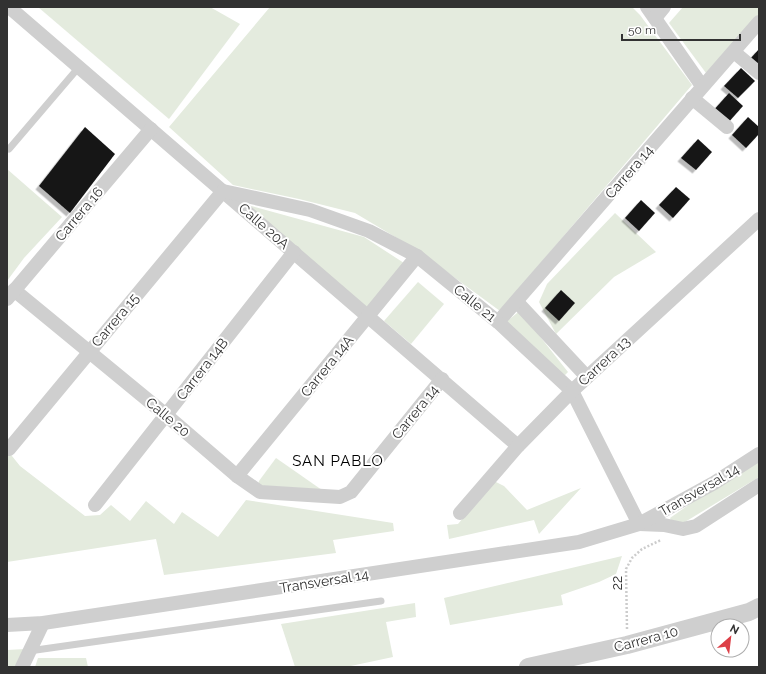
<svg xmlns="http://www.w3.org/2000/svg" width="766" height="674" font-family="Raleway,sans-serif">
	<defs>
		<filter id="shadow"><feDropShadow dx="-3.5" dy="3.5" stdDeviation="0" flood-color="#0004"/></filter>
	</defs>
	<rect width="100%" height="100%" fill="#fff"/>
	<g fill="#e4ebde">
		<path d="M38 7H210L240 24 169 119Z"/>
		<path d="M270 7H632L640 15 692 85 500 311 417 250 355 213 299 199 233 185 169 127Z"/>
		<path d="M683 7H759V15L706 73 669 23Z"/>
		<path d="M7 169 62 217 24 258 7 281Z"/>
		<path d="M248 205 364 237 407 265 372 312Z"/>
		<path d="M615 213 656 252 614 277 556 334 539 302 547 284Z"/>
		<path d="M418 282 444 304 411 344 384 321Z"/>
		<path d="M528 304 538 334 568 372 562 378 505 323Z"/>
		<path d="M7 440 8 451 20 466 85 516 100 515 111 505 130 521 146 501 174 524 182 512 218 537 246 500 393 523 394 531 333 540 336 553 164 575 156 539 7 562Z"/>
		<path d="M276 458 332 497 258 486 259 481Z"/>
		<path d="M759 461V477L675 528 670 518 697 499Z"/>
		<path d="M494 481 504 486 527 510 581 488 539 534 534 520 449 539 447 525 458 524Z"/>
		<path d="M622 556 616 574 599 582 561 595 563 605 450 625 444 598Z"/>
		<path d="M415 603 416 617 386 622 393 657 346 667H295L281 624Z"/>
		<path d="M25 649 16 667H7V650Z"/>
		<path d="M38 658H86L88 667H35Z"/>
	</g>
	<g fill="#191919" filter="url(#shadow)">
		<path d="M759 49V67L750 59Z"/>
		<path d="M741 68 755 81 738 98 724 86Z"/>
		<path d="M729 93 743 106 727 124 712 112Z"/>
		<path d="M748 117 759 127V134L746 148 732 135Z"/>
		<path d="M85 127 115 154 70 213 39 186Z"/>
		<path d="M698 139 712 152 696 170 681 158Z"/>
		<path d="M676 187 690 199 673 218 659 205Z"/>
		<path d="M641 200 655 213 639 231 625 218Z"/>
		<path d="M561 290 575 303 559 321 545 308Z"/>
	</g>
	<g fill="none" stroke-linecap="round" stroke-linejoin="round">
		<path stroke="#ccc" stroke-width="2.5" stroke-dasharray="2 2" stroke-linecap="butt" d="M627 629 626 569 632 558 642 549 661 540"/>
		<g stroke="#cfcfcf" stroke-width="7">
			<path d="M9 149 79 67"/>
			<path d="M29 651 381 601"/>
		</g>
		<g stroke="#cfcfcf" stroke-width="14">
			<path d="M9 7 518 446"/>
			<path d="M647 7 702 86"/>
			<path d="M655 18 664 7"/>
			<path d="M734 52 759 73"/>
			<path d="M692 98 727 127"/>
			<path d="M14 290 166 415 237 476 260 492 340 497 351 492 442 379"/>
			<path d="M7 299 151 129"/>
			<path d="M517 302 587 377"/>
			<path d="M498 322 759 22"/>
			<path d="M9 449 223 191 310 210 369 231 417 256 498 322 572 391 639 524"/>
			<path d="M237 476 417 256"/>
			<path d="M95 505 294 252"/>
			<path d="M460 513 518 446 572 391 759 219"/>
			<path d="M639 524 664 525 683 529 696 526 759 485"/>
			<path d="M7 625 43 623 579 542 639 524 714 483 759 454"/>
			<path d="M22 667 43 623"/>
		</g>
		<path stroke="#cfcfcf" stroke-width="18" d="M528 667 627 645 749 612 759 607"/>
	</g>
	<g text-anchor="middle" stroke-width="4" stroke-linejoin="round" paint-order="stroke">
		<g font-size="14" fill="#323232" stroke="#fff">
			<text transform="translate(629 172) rotate(-49)" y="5">Carrera 14</text>
			<text transform="translate(79 214) rotate(-50)" y="5">Carrera 16</text>
			<text transform="translate(264 226) rotate(41)" y="5">Calle 20A</text>
			<text transform="translate(475 303) rotate(39)" y="5">Calle 21</text>
			<text transform="translate(115 320) rotate(-50)" y="5">Carrera 15</text>
			<text transform="translate(604 361) rotate(-43)" y="5">Carrera 13</text>
			<text transform="translate(327 366) rotate(-51)" y="5">Carrera 14A</text>
			<text transform="translate(202 369) rotate(-52)" y="5">Carrera 14B</text>
			<text transform="translate(415 412) rotate(-51)" y="5">Carrera 14</text>
			<text transform="translate(168 417) rotate(40)" y="5">Calle 20</text>
			<text transform="translate(699 490) rotate(-30)" y="5">Transversal 14</text>
			<text transform="translate(324 581) rotate(-9)" y="5">Transversal 14</text>
			<text transform="translate(617 583) rotate(-90)" y="5">22</text>
			<text transform="translate(646 639) rotate(-15)" y="5">Carrera 10</text>
		</g>
		<g font-size="15" letter-spacing="1" fill="#000" stroke="#fff">
			<text x="338" y="466">SAN PABLO</text>
		</g>
	</g>
	<rect width="766" height="674" fill="none" stroke="#323232" stroke-width="16"/>
	<g transform="translate(730 638) rotate(28)"><circle r="19" fill="#ffffff" stroke="#adadad"/>
	<path d="M0-3L7 15L0 10L-7 15Z" fill="#dd3f47"/>
	<text y="-6" font-size="11" font-weight="bold" text-anchor="middle" fill="#323232">N</text>
	</g>
	<path d="M622 34v6h118v-6" fill="none" stroke="#323232" stroke-width="2"/>
	<text x="628" y="34" font-size="12" fill="#323232" stroke="#ffffff" stroke-width="3" paint-order="stroke">50 m</text>
</svg>
